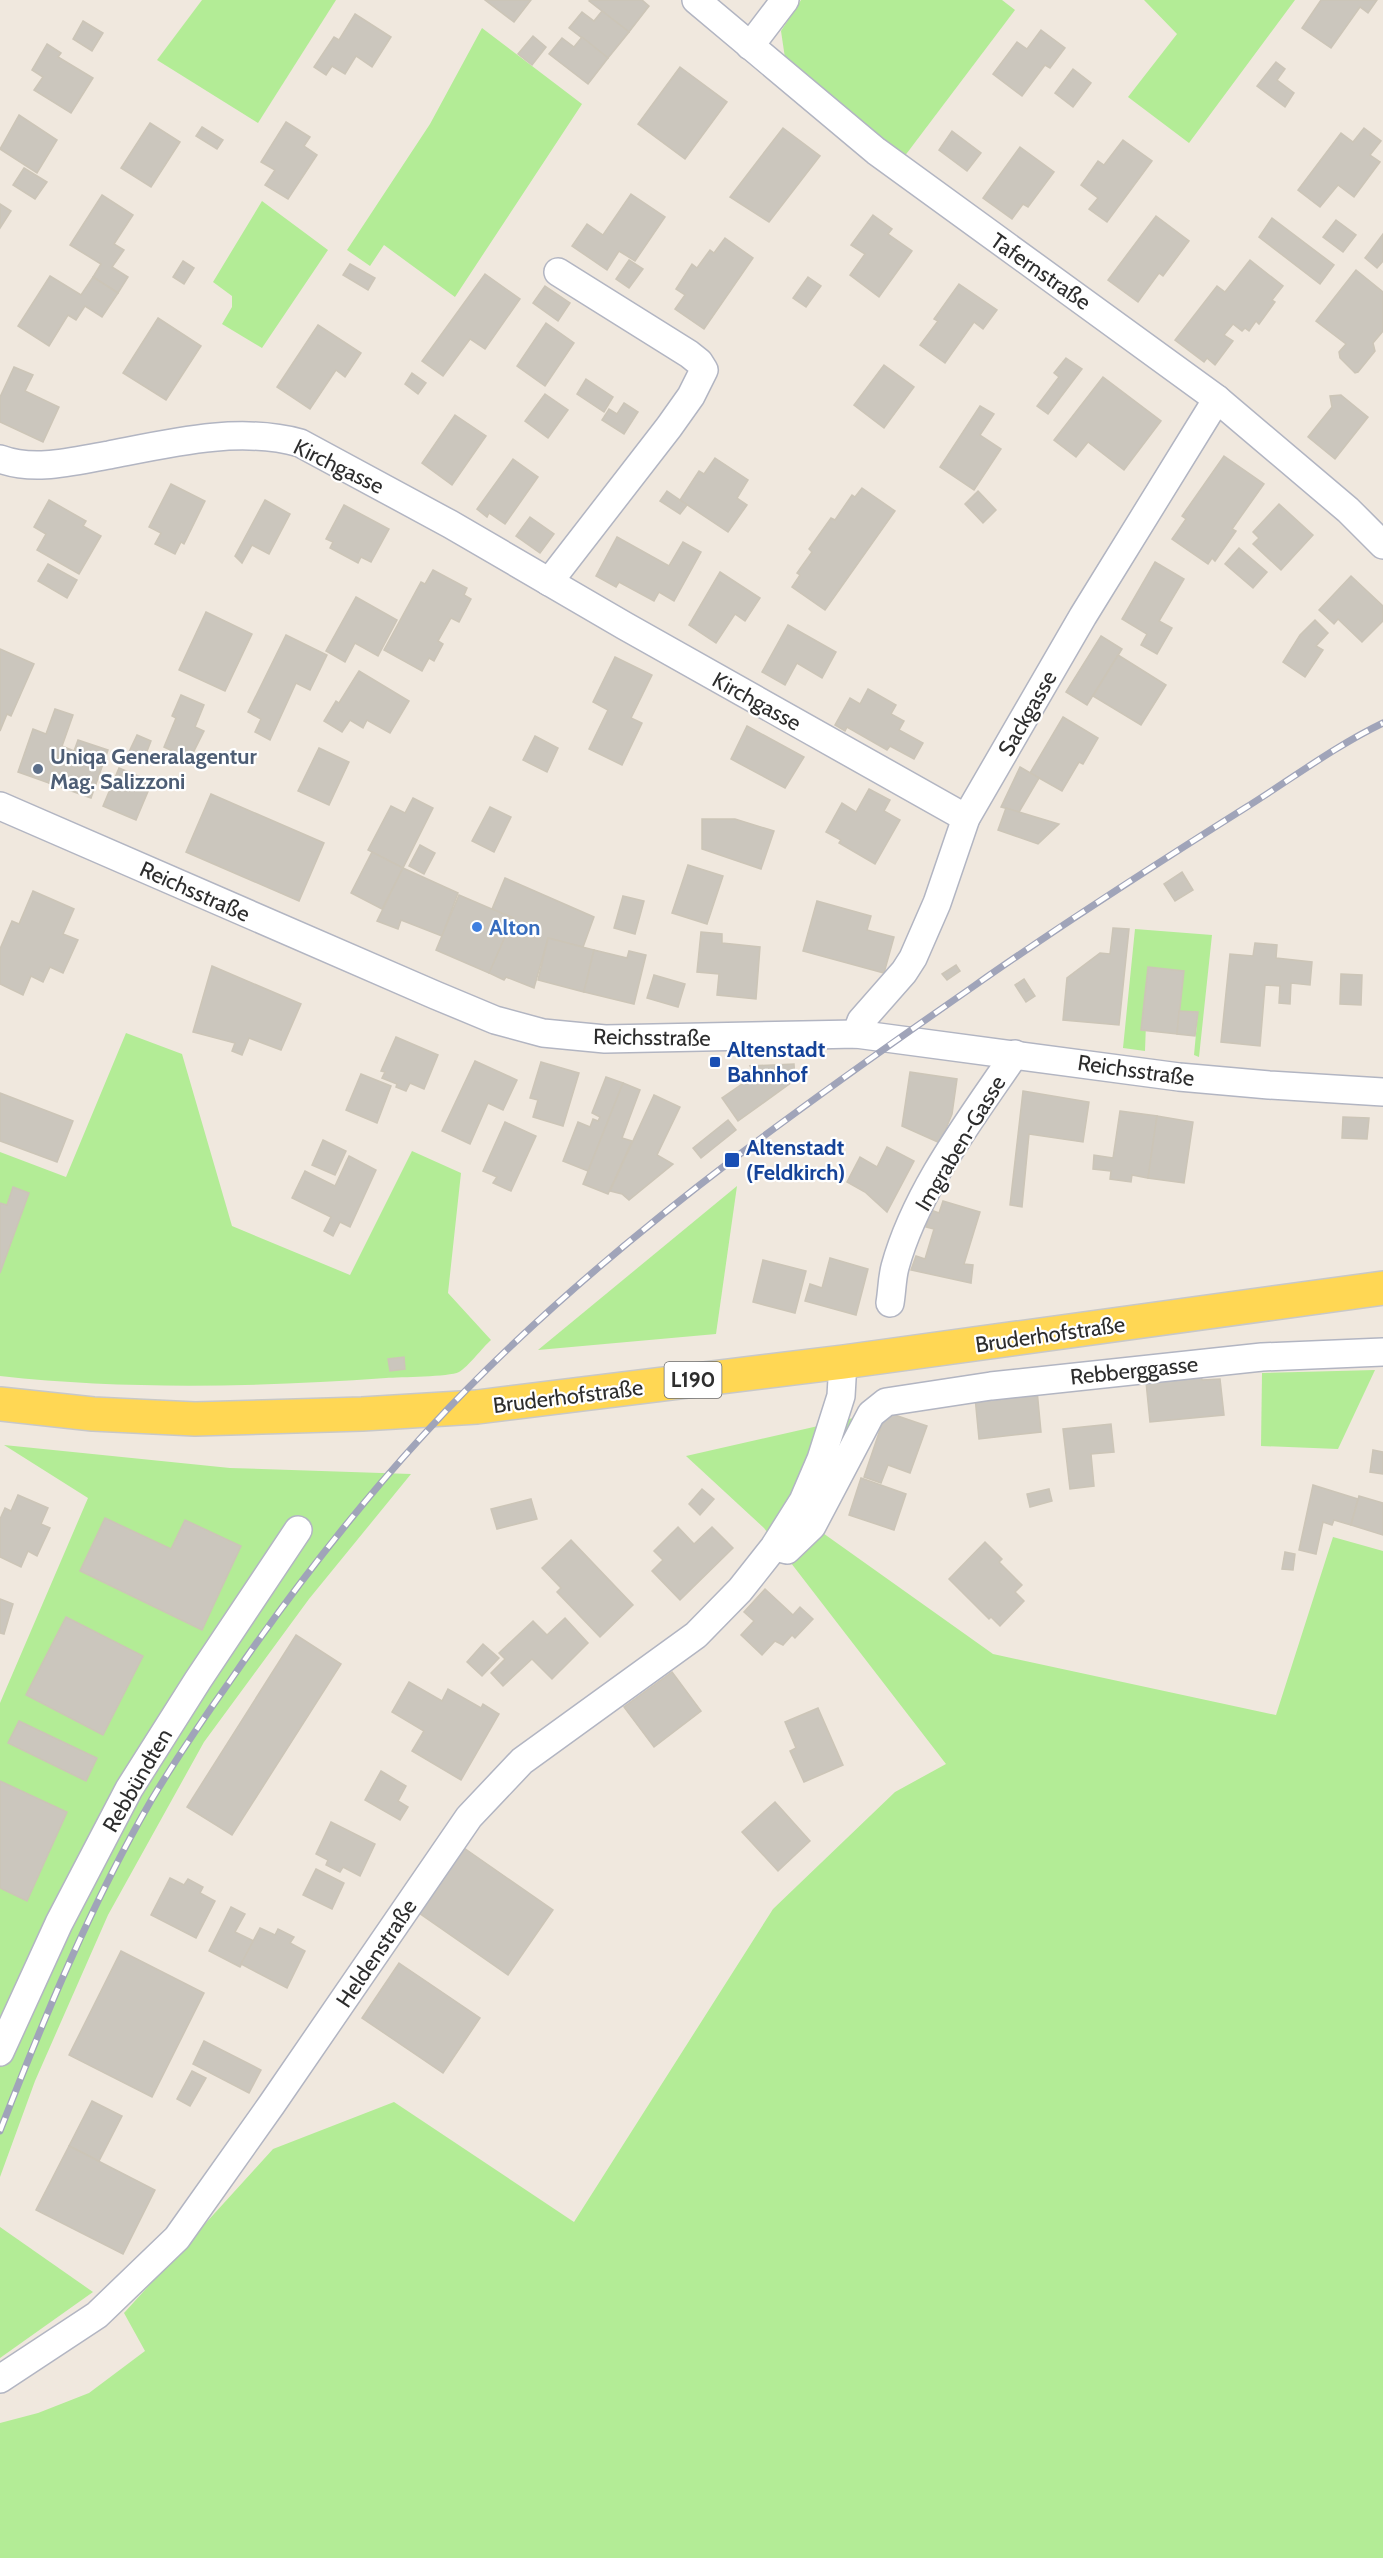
<svg xmlns="http://www.w3.org/2000/svg" width="1383" height="2558" font-family="Cabin,sans-serif">
	<rect width="100%" height="100%" fill="#f0e8de"/>
	<g fill="#b3ec96">
		<path d="M202 0H336L258 123 157 60Z"/>
		<path d="M801 0H1002L1015 10 904 157 785 58 781 31Z"/>
		<path d="M1144 0H1295L1189 143 1128 97 1177 34Z"/>
		<path d="M482 28 582 104 455 297 384 245 370 266 347 250 430 124Z"/>
		<path d="M262 201 328 250 262 348 222 324 232 307V296L213 282Z"/>
		<path d="M1135 929 1212 935 1199 1057 1194 1055 1198 1012 1179 1011 1183 971 1148 967 1145 1051 1123 1048Z"/>
		<path d="M126 1033 182 1054 232 1226 350 1275 412 1151 461 1173 448 1293 491 1340C483 1347 468 1367 459 1372 449 1377 400 1377 386 1378 259 1387 127 1390 0 1376V1152L66 1177Z"/>
		<path d="M737 1186 716 1334 538 1350Z"/>
		<path d="M1375 1370 1338 1449 1261 1446 1262 1373Z"/>
		<path d="M871 1414 813 1526 993 1654 1276 1715 1333 1537 1383 1551V2558H0V2423L38 2413 89 2393 145 2351 124 2313 273 2149 394 2102 574 2222 773 1909 895 1792 946 1764 764 1528 686 1456Z"/>
		<path d="M4 1445 230 1468 411 1474 309 1599 204 1742 108 1915 35 2081 0 2177V1703L88 1498Z"/>
		<path d="M0 2227 93 2292 0 2358Z"/>
	</g>
	<g fill="#cbc6bd" stroke="#ccc5b7" stroke-width="1.5">
		<path d="M485 0H531L514 22Z"/>
		<path d="M591 0H642L649 6 629 32 589 1Z"/>
		<path d="M1321 0H1377L1368 13 1360 7 1331 48 1302 28Z"/>
		<path d="M602 11 629 32 608 58 569 28 582 12 594 21Z"/>
		<path d="M355 14 391 37 372 67 356 56 345 74 332 66 326 75 314 67 334 37 339 40Z"/>
		<path d="M83 21 103 33 92 51 73 39Z"/>
		<path d="M1041 30 1065 48 1050 68 1045 65 1022 96 993 74 1017 42 1027 49Z"/>
		<path d="M533 36 546 47 532 65 518 54Z"/>
		<path d="M582 37 608 58 588 84 549 54 562 38 574 47Z"/>
		<path d="M47 44 61 53 58 57 93 78 71 113 34 90 43 77 32 70Z"/>
		<path d="M1276 62 1285 69 1277 80 1294 93 1285 107 1257 86Z"/>
		<path d="M680 67 727 102 685 159 638 124Z"/>
		<path d="M1073 69 1091 83 1073 107 1055 93Z"/>
		<path d="M19 115 57 140 37 173 0 149Z"/>
		<path d="M286 122 310 137 304 146 317 155 288 199 265 185 275 170 261 162Z"/>
		<path d="M150 123 180 142 151 187 121 168Z"/>
		<path d="M202 127 223 140 217 149 196 136Z"/>
		<path d="M783 128 820 156 769 222 730 197Z"/>
		<path d="M1364 128 1381 141 1370 155 1380 162 1354 197 1338 185 1320 207 1298 190 1341 133 1353 142Z"/>
		<path d="M952 131 981 153 967 171 939 150Z"/>
		<path d="M1123 140 1152 161 1107 222 1089 209 1098 198 1081 185 1098 161 1104 165Z"/>
		<path d="M1020 147 1054 172 1028 207 1023 204 1012 219 983 198Z"/>
		<path d="M24 168 47 182 35 199 13 185Z"/>
		<path d="M631 194 665 217 635 261 619 251 607 270 572 246 587 224 603 235Z"/>
		<path d="M102 195 133 215 114 244 124 250 112 267 128 277 118 293 93 277 101 264 70 245Z"/>
		<path d="M0 204 11 211 0 228Z"/>
		<path d="M873 215 892 229 888 234 912 251 879 297 850 275 865 254 851 245Z"/>
		<path d="M1156 216 1189 241 1163 276 1159 273 1138 302 1108 280Z"/>
		<path d="M1272 218 1334 265 1320 284 1259 237Z"/>
		<path d="M1336 220 1356 235 1343 252 1323 237Z"/>
		<path d="M1383 234V261L1377 268 1365 258Z"/>
		<path d="M725 238 753 258 704 329 675 309 685 295 676 289 692 264 697 268 710 250 714 253Z"/>
		<path d="M629 260 643 269 629 288 616 279Z"/>
		<path d="M1250 260 1283 286 1272 300 1275 302 1259 324 1256 321 1249 331 1245 328 1242 331 1233 324 1224 335 1233 341 1215 365 1207 358 1204 362 1175 340 1217 286 1225 292Z"/>
		<path d="M183 261 194 268 184 284 173 277Z"/>
		<path d="M350 264 375 278 368 290 343 275Z"/>
		<path d="M1356 270 1383 292V331L1373 343 1375 351 1358 372 1355 373 1340 358 1339 352 1346 344 1316 321Z"/>
		<path d="M485 274 520 299 485 349 470 339 443 376 422 361Z"/>
		<path d="M50 276 81 295 93 277 118 293 102 317 85 306 76 320 68 315 49 346 18 326Z"/>
		<path d="M808 277 821 286 806 307 793 298Z"/>
		<path d="M959 284 997 310 983 329 974 322 945 363 920 345 938 321 934 319Z"/>
		<path d="M545 286 570 303 558 321 533 303Z"/>
		<path d="M158 318 201 346 166 400 123 373Z"/>
		<path d="M546 323 574 343 545 386 517 366Z"/>
		<path d="M318 325 361 353 345 377 336 370 310 409 277 387Z"/>
		<path d="M1066 358 1082 369 1048 414 1037 406 1059 377 1054 373Z"/>
		<path d="M884 365 914 387 884 428 854 405Z"/>
		<path d="M14 367 33 375 25 391 59 407 43 442 0 422V397Z"/>
		<path d="M412 373 426 383 418 394 405 384Z"/>
		<path d="M1103 377 1161 421 1124 470 1088 442 1076 457 1054 440Z"/>
		<path d="M586 379 613 397 604 412 577 394Z"/>
		<path d="M545 394 568 410 548 438 525 421Z"/>
		<path d="M1341 395 1368 417 1335 459 1308 437 1332 407 1330 396Z"/>
		<path d="M624 403 638 412 624 434 602 420 609 409 617 414Z"/>
		<path d="M980 406 994 414 980 435 1001 449 974 490 940 467Z"/>
		<path d="M455 415 486 436 452 485 422 463Z"/>
		<path d="M1224 456 1264 484 1232 529 1236 531 1215 561 1212 558 1208 564 1172 539 1186 519 1182 516Z"/>
		<path d="M715 458 748 480 737 498 747 505 728 532 680 500 699 471 704 474Z"/>
		<path d="M513 459 538 477 505 524 489 513 487 517 477 509Z"/>
		<path d="M171 484 205 501 184 544 181 542 175 554 155 544 161 533 149 527Z"/>
		<path d="M862 488 895 511 825 610 792 587 800 575 797 573 812 552 809 549 831 518 835 520 852 495 855 497Z"/>
		<path d="M667 491 687 505 680 514 660 501Z"/>
		<path d="M978 491 996 510 983 523 965 504Z"/>
		<path d="M49 500 86 521 83 526 101 536 79 574 37 550 46 534 34 527Z"/>
		<path d="M265 500 290 514 269 554 252 545 242 563 235 556Z"/>
		<path d="M1279 504 1313 535 1281 570 1253 544 1259 538 1253 532Z"/>
		<path d="M344 505 389 529 371 562 361 557 358 563 330 548 333 542 326 539Z"/>
		<path d="M530 517 554 534 540 553 516 536Z"/>
		<path d="M617 537 669 566 683 542 701 552 674 601 659 592 654 601 619 582 616 587 596 576Z"/>
		<path d="M1239 548 1267 572 1253 588 1225 564Z"/>
		<path d="M1155 562 1184 579 1159 621 1172 628 1157 654 1141 645 1147 634 1122 619Z"/>
		<path d="M48 564 77 580 67 598 38 581Z"/>
		<path d="M433 570 467 588 464 595 471 599 459 622 451 618 438 641 443 644 434 661 429 658 422 671 384 650 421 582 425 584Z"/>
		<path d="M720 572 760 598 745 621 735 614 716 643 689 625Z"/>
		<path d="M1351 576 1383 606V621L1362 642 1338 619 1334 624 1319 610Z"/>
		<path d="M356 597 397 620 378 656 355 643 345 662 326 651Z"/>
		<path d="M206 612 252 634 225 691 179 670Z"/>
		<path d="M1315 620 1328 633 1316 646 1323 650 1305 677 1283 662 1300 635Z"/>
		<path d="M788 625 836 652 822 678 797 663 785 685 762 672Z"/>
		<path d="M286 635 327 655 310 690 296 683 270 740 255 732 261 719 248 712Z"/>
		<path d="M1101 636 1122 649 1087 705 1066 692Z"/>
		<path d="M0 649 34 664 11 716 7 714 0 731Z"/>
		<path d="M1118 655 1166 685 1141 725 1093 696Z"/>
		<path d="M615 657 652 675 631 718 642 723 622 765 589 749 608 710 593 702Z"/>
		<path d="M359 671 409 701 390 733 367 720 363 728 350 720 342 732 324 721 336 701 339 703Z"/>
		<path d="M868 689 896 705 891 714 904 721 899 730 923 743 914 759 890 746 887 750 847 727 845 731 835 725 850 698 860 704Z"/>
		<path d="M181 695 204 705 195 727 204 731 190 759 164 747 176 718 172 716Z"/>
		<path d="M55 709 73 715 49 783 18 772 33 729 46 734Z"/>
		<path d="M1063 717 1098 738 1083 764 1079 762 1062 791 1030 773Z"/>
		<path d="M747 726 804 757 785 788 731 759Z"/>
		<path d="M137 735 151 741 144 759 129 752Z"/>
		<path d="M535 736 558 748 547 772 523 760Z"/>
		<path d="M78 740 108 750 91 798 49 783 62 746 74 751Z"/>
		<path d="M319 748 349 762 329 805 298 791Z"/>
		<path d="M1020 767 1039 778 1019 812 1001 807Z"/>
		<path d="M119 768 152 782 136 820 103 806Z"/>
		<path d="M869 789 890 800 884 811 900 820 875 864 839 843 841 840 826 832 842 803 856 812Z"/>
		<path d="M211 794 324 843 299 901 186 852Z"/>
		<path d="M413 798 433 808 403 868 368 850 391 806 405 813Z"/>
		<path d="M490 807 511 817 494 852 472 841Z"/>
		<path d="M1006 808 1019 812 1059 824 1038 844 998 830Z"/>
		<path d="M702 819H735L774 831 761 869 702 849Z"/>
		<path d="M420 845 435 853 424 874 409 866Z"/>
		<path d="M372 852 403 868 382 909 351 893Z"/>
		<path d="M688 865 723 876 707 924 672 913Z"/>
		<path d="M403 868 458 893 442 936 401 920 398 929 377 921Z"/>
		<path d="M1182 872 1193 890 1175 901 1164 884Z"/>
		<path d="M505 878 594 917 583 947 548 938 534 988 506 977 504 980 489 973 513 918 492 909Z"/>
		<path d="M33 891 74 909 63 934 78 940 63 973 50 967 43 982 31 976 23 995 0 984V949L12 921 19 924Z"/>
		<path d="M459 895 513 918 489 973 436 950Z"/>
		<path d="M623 896 644 901 635 934 614 928Z"/>
		<path d="M817 901 871 916 867 930 894 937 884 973 803 951Z"/>
		<path d="M1113 928 1129 929 1119 1025 1063 1020 1067 978 1100 953 1110 954Z"/>
		<path d="M701 932 722 934V943L760 947 756 999 717 995 719 974 697 972Z"/>
		<path d="M548 938 594 950 584 992 538 980Z"/>
		<path d="M1255 943 1277 945 1276 958 1312 962 1310 985 1291 983 1290 1004 1279 1003 1280 986 1265 985 1260 1046 1221 1042 1230 954 1253 956Z"/>
		<path d="M594 950 627 958 629 951 646 955 634 1004 584 992Z"/>
		<path d="M956 965 960 971 947 980 942 974Z"/>
		<path d="M212 966 301 1004 281 1050 249 1038 242 1055 232 1051 235 1043 193 1032Z"/>
		<path d="M1148 967 1184 971 1177 1034 1141 1030Z"/>
		<path d="M1341 974 1362 975 1361 1005 1340 1004Z"/>
		<path d="M654 975 685 984 678 1007 647 998Z"/>
		<path d="M1024 979 1035 996 1026 1002 1015 985Z"/>
		<path d="M1179 1011 1198 1012 1195 1036 1177 1034Z"/>
		<path d="M396 1037 438 1055 424 1089 410 1083 406 1091 396 1087 397 1084 382 1078 385 1072 381 1071Z"/>
		<path d="M475 1061 517 1080 503 1110 488 1103 470 1144 442 1131Z"/>
		<path d="M541 1062 579 1073 563 1126 533 1117 538 1100 530 1098Z"/>
		<path d="M794 1064 795 1080 738 1121 722 1098 755 1075 750 1066Z"/>
		<path d="M910 1072 957 1079 952 1114 940 1143 902 1126Z"/>
		<path d="M361 1074 391 1086 377 1123 346 1110Z"/>
		<path d="M606 1077 623 1083 588 1171 563 1161 578 1122 590 1127 593 1119 598 1121 600 1117 592 1113Z"/>
		<path d="M623 1083 640 1090 622 1138 632 1141 608 1194 583 1184Z"/>
		<path d="M1023 1091 1089 1102 1083 1142 1029 1134 1022 1207 1010 1205Z"/>
		<path d="M0 1093 73 1121 57 1162 0 1141Z"/>
		<path d="M654 1095 680 1107 657 1155 673 1164 629 1200 622 1194 610 1191Z"/>
		<path d="M1120 1111 1157 1116 1148 1178 1132 1175 1131 1182 1110 1179 1111 1171 1093 1169 1094 1155 1113 1158Z"/>
		<path d="M1157 1116 1193 1122 1184 1183 1148 1178Z"/>
		<path d="M1343 1117 1369 1118 1367 1139 1342 1138Z"/>
		<path d="M728 1120 736 1130 701 1158 693 1148Z"/>
		<path d="M505 1122 536 1136 511 1191 493 1183 497 1177 483 1171Z"/>
		<path d="M323 1140 346 1151 335 1175 312 1165Z"/>
		<path d="M887 1147 914 1161 887 1212 865 1192 847 1182 860 1157 877 1167Z"/>
		<path d="M349 1156 376 1170 350 1227 340 1222 333 1236 324 1231 331 1217 292 1198 305 1171 335 1186Z"/>
		<path d="M13 1187 29 1193 0 1273V1203L7 1205Z"/>
		<path d="M943 1201 980 1212 964 1264 973 1265 971 1283 911 1270 916 1256 925 1259 934 1229 926 1227 931 1210 939 1213Z"/>
		<path d="M830 1258 868 1269 856 1315 805 1301 810 1284 822 1288Z"/>
		<path d="M763 1260 806 1271 795 1313 753 1302Z"/>
		<path d="M404 1357 405 1369 390 1371 388 1359Z"/>
		<path d="M1201 1376 1202 1380 1220 1379 1224 1415 1150 1422 1146 1382Z"/>
		<path d="M1037 1390 1041 1432 979 1439 975 1397Z"/>
		<path d="M886 1412 927 1426 910 1473 888 1465 881 1483 864 1477Z"/>
		<path d="M1111 1424 1114 1452 1091 1454 1094 1486 1070 1489 1063 1429Z"/>
		<path d="M1373 1450 1383 1452V1474L1370 1472Z"/>
		<path d="M861 1478 906 1494 894 1530 849 1515Z"/>
		<path d="M1313 1485 1358 1499 1351 1525 1334 1520 1332 1525 1323 1522 1316 1554 1299 1550Z"/>
		<path d="M702 1489 714 1499 700 1515 689 1504Z"/>
		<path d="M1049 1489 1052 1501 1030 1507 1027 1494Z"/>
		<path d="M18 1495 48 1508 41 1524 50 1528 37 1556 28 1551 21 1567 0 1557V1519L5 1508 11 1511Z"/>
		<path d="M1359 1496 1383 1503V1535L1351 1525Z"/>
		<path d="M531 1499 537 1519 497 1529 491 1509Z"/>
		<path d="M105 1518 171 1549 185 1520 241 1546 202 1630 80 1571Z"/>
		<path d="M678 1527 694 1544 712 1527 733 1548 680 1600 652 1571 663 1560 654 1551Z"/>
		<path d="M571 1540 633 1605 600 1637 557 1592 561 1588 542 1568Z"/>
		<path d="M985 1542 1002 1559 999 1562 1022 1585 1015 1592 1024 1601 1000 1626 991 1617 989 1619 949 1579Z"/>
		<path d="M1285 1552 1295 1554 1293 1570 1282 1569Z"/>
		<path d="M765 1589 793 1615 800 1607 813 1619 795 1638 792 1635 783 1645 775 1641 762 1655 741 1635 754 1621 744 1612Z"/>
		<path d="M0 1599 13 1604 4 1634 0 1633Z"/>
		<path d="M66 1617 143 1656 103 1735 26 1695Z"/>
		<path d="M565 1618 588 1643 552 1679 532 1659 503 1686 491 1673 505 1659 499 1653 533 1621 547 1635Z"/>
		<path d="M296 1635 341 1664 232 1835 187 1807Z"/>
		<path d="M483 1644 499 1658 482 1676 467 1662Z"/>
		<path d="M672 1672 701 1711 654 1747 624 1707Z"/>
		<path d="M409 1682 442 1701 448 1689 481 1708 483 1704 499 1714 461 1780 412 1751 424 1731 392 1712Z"/>
		<path d="M818 1708 843 1765 804 1782 790 1751 796 1748 785 1722Z"/>
		<path d="M19 1721 97 1758 86 1781 8 1743Z"/>
		<path d="M381 1771 406 1786 398 1801 408 1807 400 1820 365 1800Z"/>
		<path d="M0 1781 67 1812 27 1901 0 1888Z"/>
		<path d="M775 1802 810 1841 778 1871 742 1832Z"/>
		<path d="M331 1822 375 1844 360 1876 343 1867 340 1872 326 1865 328 1860 316 1854Z"/>
		<path d="M464 1848 553 1910 508 1975 419 1913Z"/>
		<path d="M316 1869 344 1883 332 1909 303 1895Z"/>
		<path d="M170 1878 184 1885 188 1879 203 1887 200 1893 215 1901 196 1938 151 1915Z"/>
		<path d="M231 1907 245 1914 235 1932 254 1941 240 1967 209 1951Z"/>
		<path d="M260 1928 275 1935 278 1929 294 1937 290 1943 305 1951 287 1988 241 1964Z"/>
		<path d="M121 1951 204 1993 152 2097 69 2055Z"/>
		<path d="M399 1963 480 2018 443 2073 362 2018Z"/>
		<path d="M204 2041 261 2070 249 2093 193 2064Z"/>
		<path d="M192 2071 206 2078 190 2106 177 2099Z"/>
		<path d="M92 2101 122 2116 99 2161 69 2146Z"/>
		<path d="M69 2146 155 2190 123 2254 36 2210Z"/>
	</g>
	<g fill="none" stroke-linecap="round" stroke-linejoin="round">
		<g stroke="#b2b5c2" stroke-width="30">
			<g id="minor">
				<path d="M696 0 876 151 1217 399 1348 510 1383 545"/>
				<path d="M750 46 785 0"/>
				<path d="M0 459C35 472 74 461 109 455 170 443 239 426 300 443L450 524 625 626 966 818"/>
				<path d="M549 582 669 427 691 396 704 370 699 362 689 354 558 272"/>
				<path d="M0 806 435 995 495 1020 543 1033 605 1039 856 1034 1179 1077 1269 1085 1383 1092"/>
				<path d="M856 1034 861 1021 904 972 913 958 937 903 966 818 1083 616 1217 399"/>
				<path d="M890 1303C892 1291 892 1278 895 1267 916 1190 971 1119 1015 1054"/>
				<path d="M779 1548 787 1550 812 1526 871 1414 886 1402 991 1386 1262 1357 1383 1352"/>
				<path d="M0 2052 59 1923 129 1789 198 1680 298 1530"/>
				<path d="M0 2379 97 2315 177 2238 272 2104 469 1817 522 1761 696 1635 740 1590 774 1547 803 1501 821 1459 841 1396 843 1362"/>
			</g>
		</g>
		<g stroke="#c8c8c8" stroke-width="36">
			<path id="major" d="M0 1404 93 1414 195 1419 362 1414 477 1407 843 1362 1383 1288"/>
		</g>
		<use href="#minor" stroke="#fff" stroke-width="27"/>
		<use href="#major" stroke="#ffd754" stroke-width="33"/>
		<g stroke="#a0a4b9" stroke-width="7">
			<path id="rail" d="M0 2131C44 2018 91 1904 152 1799 176 1759 203 1719 230 1681 312 1561 404 1447 510 1347 652 1212 813 1098 974 986 1062 924 1153 866 1245 808 1290 780 1335 746 1383 723"/>
		</g>
		<use href="#rail" stroke="#fff" stroke-width="4.5" stroke-dasharray="14" stroke-linecap="butt"/>
	</g>
	<circle fill="#5c6f8a" stroke="#fff" stroke-width="2" cx="38" cy="769" r="6"/>
	<circle fill="#3f7fe0" stroke="#fff" stroke-width="2" cx="477" cy="927" r="6"/>
	<g fill="#1a4fb4" stroke="#fff" stroke-width="2">
		<rect x="709" y="1056" width="12" height="12" rx="3"/>
		<rect x="724" y="1152" width="16" height="16" rx="3"/>
	</g>
	<g text-anchor="middle" stroke-width="4.5" stroke-linejoin="round" paint-order="stroke">
		<rect fill="#fff" stroke="#6c6c6c" stroke-width="1.5" x="664.5" y="1362" width="57" height="36" rx="4.5"/>
		<g font-size="21" font-weight="bold" fill="#2d2d2d">
			<text x="693" y="1387">L190</text>
		</g>
		<g font-size="22" fill="#2d2d2d" stroke="#fff">
			<text transform="translate(1041 271) rotate(35)" y="8">Tafernstraße</text>
			<text transform="translate(339 466) rotate(26)" y="8">Kirchgasse</text>
			<text transform="translate(757 701) rotate(29)" y="8">Kirchgasse</text>
			<text transform="translate(1027 713) rotate(-60)" y="8">Sackgasse</text>
			<text transform="translate(195 891) rotate(24)" y="8">Reichsstraße</text>
			<text transform="translate(652 1037) rotate(1)" y="8">Reichsstraße</text>
			<text transform="translate(1136 1070) rotate(8)" y="8">Reichsstraße</text>
			<text transform="translate(960 1143) rotate(-59)" y="8">Imgraben-Gasse</text>
			<text transform="translate(1050 1334) rotate(-8)" y="8">Bruderhofstraße</text>
			<text transform="translate(1134 1370) rotate(-6)" y="8">Rebberggasse</text>
			<text transform="translate(568 1396) rotate(-7)" y="8">Bruderhofstraße</text>
			<text transform="translate(137 1780) rotate(-60)" y="8">Rebbündten</text>
			<text transform="translate(376 1953) rotate(-56)" y="8">Heldenstraße</text>
		</g>
		<g font-size="22" font-weight="bold" fill="#4e5e75" stroke="#fff" text-anchor="start">
			<text x="50" y="764">Uniqa Generalagentur<tspan x="50" dy="25">Mag. Salizzoni</tspan></text>
		</g>
		<g font-size="22" font-weight="bold" fill="#366cbe" stroke="#fff" text-anchor="start">
			<text x="489" y="935">Alton</text>
		</g>
		<g font-size="22" font-weight="bold" fill="#164399" stroke="#fff" text-anchor="start">
			<text x="727" y="1057">Altenstadt<tspan x="727" dy="25">Bahnhof</tspan></text>
			<text x="746" y="1155">Altenstadt<tspan x="746" dy="25">(Feldkirch)</tspan></text>
		</g>
	</g>
</svg>
